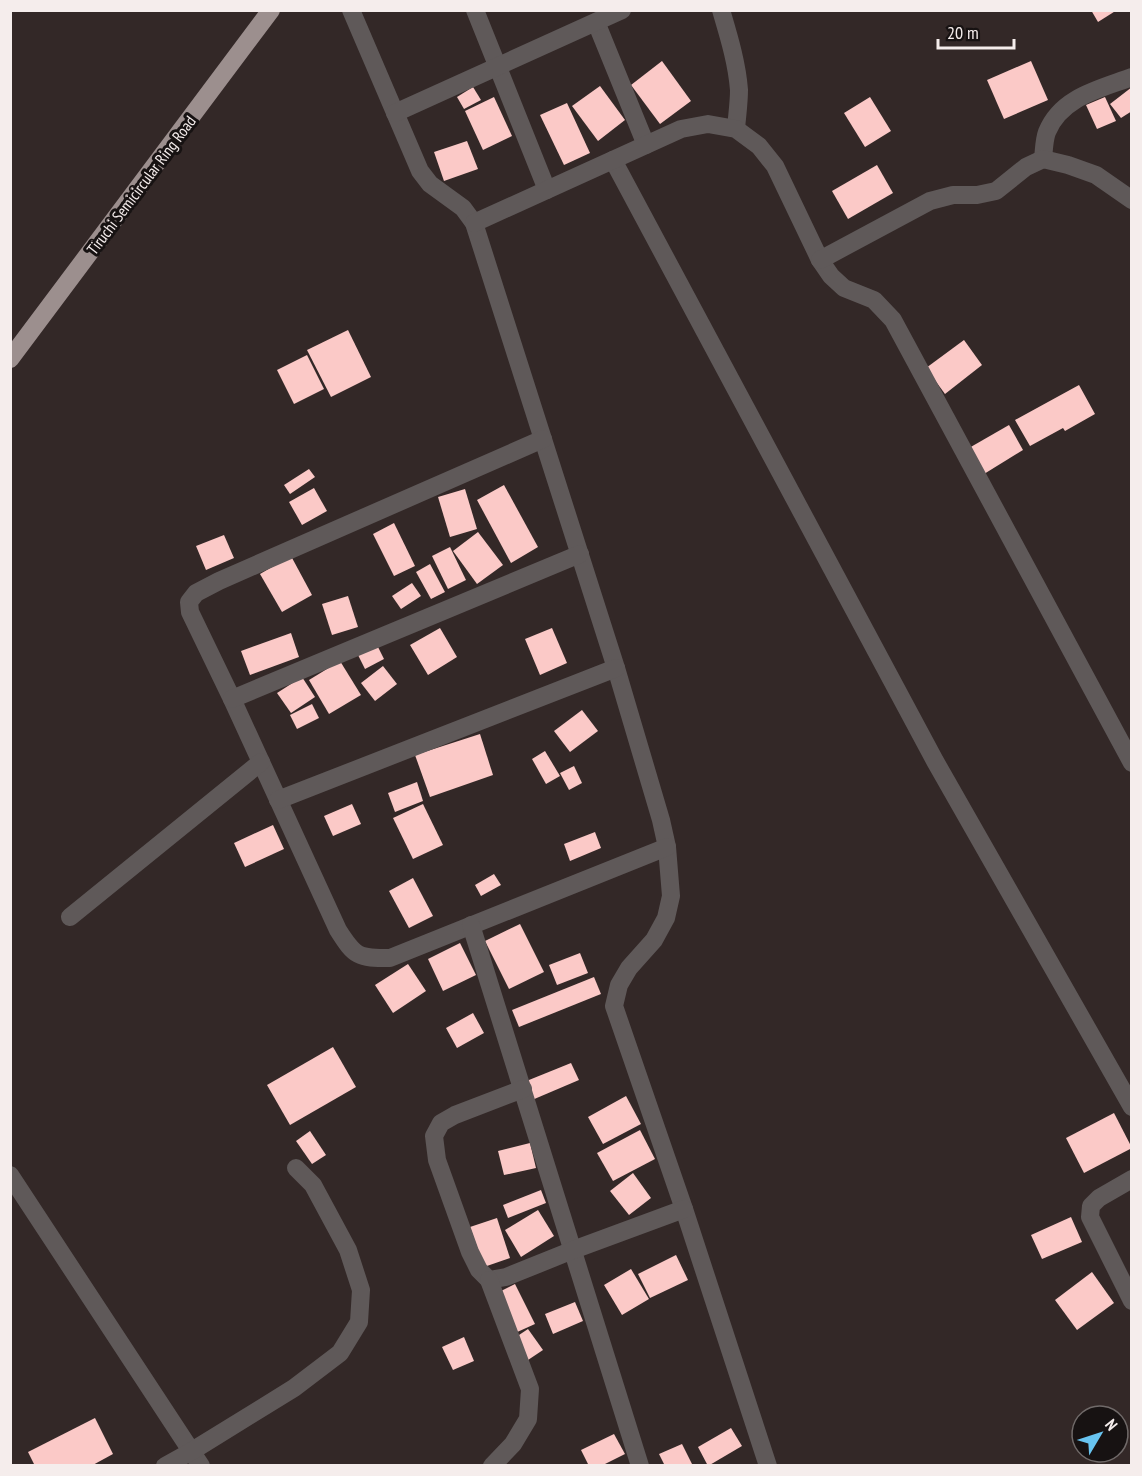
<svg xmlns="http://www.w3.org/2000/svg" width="1142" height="1476" font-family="'PT Sans Narrow',sans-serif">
	<rect width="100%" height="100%" fill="#332827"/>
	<g fill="#fbc9c7">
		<path d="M1091 10H1117L1098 22Z"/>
		<path d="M662 61 691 101 660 124 631 85Z"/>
		<path d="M1031 61 1048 100 1004 119 987 80Z"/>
		<path d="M600 86 625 120 598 141 572 106Z"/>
		<path d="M473 87 481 100 464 109 457 97Z"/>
		<path d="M1132 87V111L1121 118 1110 104Z"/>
		<path d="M494 97 512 136 483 150 465 111Z"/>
		<path d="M870 97 891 131 865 147 844 113Z"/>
		<path d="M1105 97 1116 121 1097 129 1086 105Z"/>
		<path d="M567 103 590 153 564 165 540 115Z"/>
		<path d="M467 141 478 169 444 181 434 152Z"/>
		<path d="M877 165 893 193 848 219 832 191Z"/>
		<path d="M348 330 371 377 331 397 307 350Z"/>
		<path d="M964 340 982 365 945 394 926 368Z"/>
		<path d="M307 355 324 389 294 404 277 370Z"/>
		<path d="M1079 385 1095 414 1065 431 1063 428 1030 446 1015 420Z"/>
		<path d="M1009 425 1023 450 984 474 969 448Z"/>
		<path d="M309 469 315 477 290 494 284 485Z"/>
		<path d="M504 485 538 547 511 563 477 500Z"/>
		<path d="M314 488 327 511 302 525 289 502Z"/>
		<path d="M465 489 477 529 450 537 438 497Z"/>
		<path d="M394 523 415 566 394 576 373 534Z"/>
		<path d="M478 532 503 565 477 584 453 551Z"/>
		<path d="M224 535 234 558 206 570 196 546Z"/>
		<path d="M450 547 466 580 448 589 432 556Z"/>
		<path d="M291 556 312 595 282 612 260 574Z"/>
		<path d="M430 564 445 592 431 599 416 572Z"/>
		<path d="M412 583 421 596 401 609 392 596Z"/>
		<path d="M348 596 358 627 332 635 322 604Z"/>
		<path d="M440 628 457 657 428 675 410 645Z"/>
		<path d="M552 628 567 663 540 675 525 639Z"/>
		<path d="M291 633 299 657 250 675 241 651Z"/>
		<path d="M377 645 384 659 365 669 358 655Z"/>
		<path d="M340 661 361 695 329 714 309 680Z"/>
		<path d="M383 666 397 684 375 701 361 683Z"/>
		<path d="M302 677 315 697 291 713 277 693Z"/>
		<path d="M312 704 319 718 297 729 290 715Z"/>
		<path d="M582 710 598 731 570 752 554 731Z"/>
		<path d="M480 734 493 775 430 797 415 755Z"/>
		<path d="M545 751 560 776 546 784 532 759Z"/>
		<path d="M574 766 582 783 569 790 560 773Z"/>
		<path d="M417 782 423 801 395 812 388 793Z"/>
		<path d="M352 804 361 824 333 836 324 816Z"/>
		<path d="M423 804 443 845 413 859 393 818Z"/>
		<path d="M273 825 284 849 245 867 234 843Z"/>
		<path d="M595 832 601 848 570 861 564 844Z"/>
		<path d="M494 874 501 885 481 896 475 885Z"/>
		<path d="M413 878 433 916 409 928 389 891Z"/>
		<path d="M520 924 544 972 509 989 485 941Z"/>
		<path d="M460 943 476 975 443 991 428 959Z"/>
		<path d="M580 953 588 973 557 985 549 965Z"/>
		<path d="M408 964 426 991 393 1013 375 985Z"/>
		<path d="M594 977 601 994 519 1027 512 1010Z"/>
		<path d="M473 1013 484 1033 457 1048 446 1028Z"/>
		<path d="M333 1047 356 1087 290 1125 267 1085Z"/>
		<path d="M571 1063 579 1080 532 1100 524 1082Z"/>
		<path d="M626 1096 641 1124 603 1144 588 1117Z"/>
		<path d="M1114 1113 1132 1148 1084 1173 1066 1138Z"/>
		<path d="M640 1130 655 1159 613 1181 597 1153Z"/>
		<path d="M310 1131 326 1155 312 1164 296 1141Z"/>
		<path d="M530 1143 536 1168 504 1175 498 1151Z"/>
		<path d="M633 1173 651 1198 629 1215 610 1191Z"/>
		<path d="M541 1190 546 1203 508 1218 503 1205Z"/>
		<path d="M538 1210 554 1236 521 1257 505 1230Z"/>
		<path d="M1071 1217 1082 1242 1042 1259 1031 1235Z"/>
		<path d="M497 1218 510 1258 484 1267 470 1227Z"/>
		<path d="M676 1255 688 1280 650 1298 638 1274Z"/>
		<path d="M631 1269 649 1299 622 1315 604 1285Z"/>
		<path d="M1092 1272 1114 1303 1077 1330 1055 1300Z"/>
		<path d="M515 1284 535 1324 515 1333 495 1294Z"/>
		<path d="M575 1302 583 1321 553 1334 545 1314Z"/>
		<path d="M528 1329 543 1350 528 1360 513 1339Z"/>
		<path d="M464 1337 474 1361 453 1370 442 1347Z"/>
		<path d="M95 1418 113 1454 91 1466H35L28 1452Z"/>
		<path d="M731 1428 742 1446 708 1466 698 1447Z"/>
		<path d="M614 1434 625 1454 601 1466H589L581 1450Z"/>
		<path d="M682 1444 693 1466H665L659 1454Z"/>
	</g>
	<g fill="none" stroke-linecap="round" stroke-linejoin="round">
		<g stroke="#5f5959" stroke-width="18">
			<path d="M351 10 420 171 430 184 463 208 474 223 616 668 661 820 667 847 671 896 666 918 654 940 629 968 619 985 614 1006 684 1209 768 1466"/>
			<path d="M475 10 547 190"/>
			<path d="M721 10C729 37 737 63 739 90 739 103 737 116 736 129"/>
			<path d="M596 22 646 145"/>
			<path d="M395 113 622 10"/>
			<path d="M1043 159C1044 150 1044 140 1047 132 1061 97 1100 89 1132 77"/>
			<path d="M613 160 935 761 1132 1107"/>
			<path d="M474 223 681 129 708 124 736 129 759 146 775 166 820 260 831 276 844 288 874 300 893 320 1132 763"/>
			<path d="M820 260 930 201 953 195H977L996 191 1026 167 1043 159 1068 165 1096 175 1132 200"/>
			<path d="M543 439 219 581 196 593 189 602 190 612 232 699 338 930C355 957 358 958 390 958L667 847"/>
			<path d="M232 699 580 554"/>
			<path d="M278 800 616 668"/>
			<path d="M70 917 261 762"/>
			<path d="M471 925 640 1466"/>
			<path d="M523 1089 455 1115 441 1123 434 1136 437 1160 470 1252 479 1270 489 1280 506 1277 573 1250 684 1209"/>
			<path d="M10 1175 201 1466"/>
			<path d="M1132 1179 1099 1198 1091 1206 1090 1217 1132 1301"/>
			<path d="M489 1280 530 1389 528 1419 513 1444 492 1466"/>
			<path d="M165 1466 192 1451 294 1388 340 1353 359 1322 361 1290 348 1250 313 1185 296 1168"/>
		</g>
		<path stroke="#9c8f8e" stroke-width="18" d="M10 359 271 10"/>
	</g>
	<g text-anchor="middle" stroke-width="6" stroke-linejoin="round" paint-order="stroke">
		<g font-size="16" fill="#f5edec" stroke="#171212">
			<text transform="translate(141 185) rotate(-53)" y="6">Tiruchi Semicircular Ring Road</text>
		</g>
	</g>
	<rect width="1142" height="1476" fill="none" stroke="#f5edec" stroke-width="24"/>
	<g transform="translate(1100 1434) rotate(51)"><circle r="28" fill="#171212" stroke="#706a69" stroke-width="1.5"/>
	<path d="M0-4.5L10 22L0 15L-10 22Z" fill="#68c4f0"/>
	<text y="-9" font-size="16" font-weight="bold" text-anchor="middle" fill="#f5edec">N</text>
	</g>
	<path d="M938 39v9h76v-9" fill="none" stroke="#f5edec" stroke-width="3"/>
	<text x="947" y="39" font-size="18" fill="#f5edec" stroke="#171212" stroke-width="4.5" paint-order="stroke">20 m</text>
</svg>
